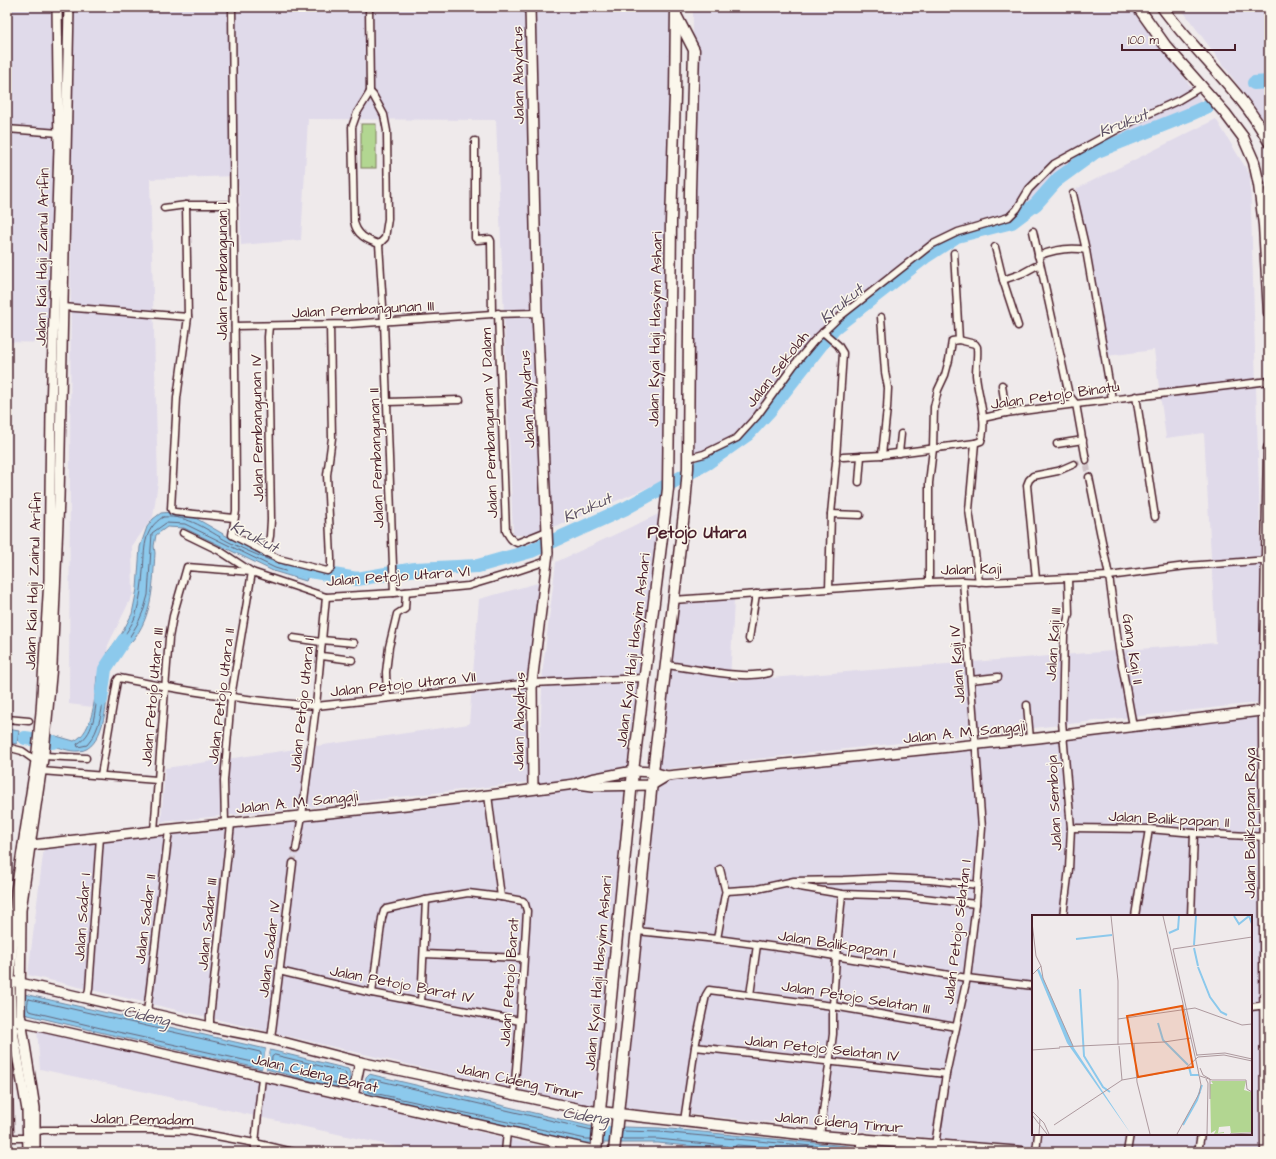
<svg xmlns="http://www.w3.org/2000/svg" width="1276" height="1159" font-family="'Architects Daughter',sans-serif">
	<rect width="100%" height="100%" fill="#efeaeb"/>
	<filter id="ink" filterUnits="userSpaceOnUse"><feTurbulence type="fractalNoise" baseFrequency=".025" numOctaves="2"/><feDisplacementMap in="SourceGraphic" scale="8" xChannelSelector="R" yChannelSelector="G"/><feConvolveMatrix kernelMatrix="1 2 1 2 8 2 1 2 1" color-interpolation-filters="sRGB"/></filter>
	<g filter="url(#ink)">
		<g fill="#e0daea" fill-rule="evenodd">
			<path d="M7 7H62L56 343 7 342Z"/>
			<path d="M72 7H673L670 478 567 522 529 535H513L496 120 308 119 301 240 241 245 239 188 235 176 150 179 158 482 153 517 132 546 133 594 108 645 100 708 69 704Z"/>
			<path d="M693 7H1132L1203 103 1089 148 1062 167 1040 194 1012 217 951 233 828 328 769 403 741 432 689 463Z"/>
			<path d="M1180 7H1269V127Z"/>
			<path d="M1216 119 1250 175 1265 702 658 770 678 604 734 600 730 681 1216 643 1204 433 1166 438 1154 350 1099 357 1076 189Z"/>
			<path d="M663 512 629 771 538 784 543 667 556 562Z"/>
			<path d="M545 581 531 782 320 806 161 822 165 768 469 724 479 599Z"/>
			<path d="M1262 712 1260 1152H1077L625 1108 658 780ZM1033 916H1251V1134H1033Z"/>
			<path d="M634 779 602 1106 581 1105 28 975 44 847 338 812Z"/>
			<path d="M37 1028 565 1152H420L40 1069Z"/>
		</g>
		<rect fill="#b2d691" stroke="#7e7a5e" x="361" y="124" width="15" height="44"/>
		<g fill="#8cc9ec" stroke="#72859f">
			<path d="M172 512 192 516 230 538 258 550 311 568 306 581 273 571 184 528 167 527 156 535 154 546 155 553C153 582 153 617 132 641 125 648 121 648 115 658L107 653 122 633 132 614 137 589 140 547 147 527 153 519 161 513Z"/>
			<path d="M97 676 108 686C107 704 103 750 79 751 70 752 58 747 49 745V734L74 741C94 732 95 695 97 676Z"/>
			<path d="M7 729 19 731 17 744 7 742Z"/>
			<path d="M24 994 266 1049 262 1069 108 1034 24 1014Z"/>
			<path d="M270 1050 348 1069C352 1075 350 1085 345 1090L266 1069Z"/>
			<path d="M369 1074 589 1126 660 1128 909 1152H749L658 1143H586L366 1095 363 1091 366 1077Z"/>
		</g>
		<g fill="#efeaeb">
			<path d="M49 732 55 734 53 748 48 747Z"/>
			<path d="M266 1049 270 1050 266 1069H262Z"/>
		</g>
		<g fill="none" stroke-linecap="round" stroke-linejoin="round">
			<g stroke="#646378" stroke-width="1">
				<path d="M163 517C190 515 206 530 229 542 253 554 278 564 304 571V574L302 576 275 568 185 524 166 523 152 533 148 595 144 609 138 623 129 638 124 641 123 638C127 631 134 622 136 614 140 600 142 586 143 571 145 550 142 530 163 517Z"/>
				<path d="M100 686 103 687C104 706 100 731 87 745L78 747 77 744C98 732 93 706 100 686Z"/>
				<path d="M29 999 260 1052 261 1054 260 1062 257 1063 109 1030 29 1011C27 1009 27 1002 29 999Z"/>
				<path d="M275 1055 345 1072 346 1075 345 1083 342 1085 272 1067 271 1065 272 1057Z"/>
				<path d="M622 1131 660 1132 855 1150"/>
				<path d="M591 1139H586L369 1092 368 1090 369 1080 372 1079 592 1130"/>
				<path d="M621 1139H658L726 1146 730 1148 731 1152"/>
				<path d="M736 1152 735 1146 737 1145 823 1152"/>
			</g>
			<g stroke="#8cc9ec" stroke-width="14">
				<path d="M1254 83 1269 82"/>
				<path d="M292 568 357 579 415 569 478 566 531 551 626 508 707 463 748 434 770 410 834 328 925 257 957 236 1012 222 1036 204 1058 179 1095 152 1188 115 1208 106"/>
				<path d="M101 700 105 669 124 640"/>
				<path d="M25 738 53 742"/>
			</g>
			<g stroke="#cec1c5" stroke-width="6" stroke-dasharray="6 3" stroke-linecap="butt">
				<path d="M1074 464 1086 460 1089 477"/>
				<path d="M293 863 296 849"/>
			</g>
			<g stroke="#4a1f2b" stroke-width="9">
				<g id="street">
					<path d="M232 7 236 485V511L232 535 279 559 327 571 331 568V558L327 475 332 438 330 325"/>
					<path d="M369 7 370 92"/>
					<path d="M370 92 373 95 384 115 387 131 388 219 385 238 379 244 384 322 394 593"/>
					<path d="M370 92 357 113 352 127 354 221C356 235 367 240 379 244"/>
					<path d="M7 129 59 133"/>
					<path d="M475 141V238L477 240 490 239 491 241 492 314"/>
					<path d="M1073 194 1086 250"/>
					<path d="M186 205 188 317 177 398 171 509 172 511 175 512 234 518"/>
					<path d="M164 208 186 205H234"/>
					<path d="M1033 231 1069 395 1076 404 1086 460"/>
					<path d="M995 247 1003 280 1018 326"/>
					<path d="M1038 256C1053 250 1070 247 1086 250L1112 399"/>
					<path d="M1003 280 1023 273 1034 267 1039 265"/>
					<path d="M63 307 188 317"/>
					<path d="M498 313 506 531C509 536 511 541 517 543L547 531"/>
					<path d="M881 317 885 372 888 388 887 408 882 455"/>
					<path d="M235 326 350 324 492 314 537 313"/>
					<path d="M823 332 838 345 843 353 836 458"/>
					<path d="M1002 385 1006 413"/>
					<path d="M1136 396 1155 517"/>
					<path d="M387 402 460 400"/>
					<path d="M983 418 1006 413 1076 404 1269 381"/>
					<path d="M975 443 969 510 979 582"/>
					<path d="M1057 444 1083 440"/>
					<path d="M899 453 901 434"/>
					<path d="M843 457 882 455 975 443 981 441C988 420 978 397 976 375 976 366 978 356 977 347L975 344 959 340"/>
					<path d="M689 458 704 454 737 438 757 416 794 365 814 341 837 319 931 245 958 232 1009 217 1017 209 1029 189 1054 164 1133 121 1179 100 1201 87"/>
					<path d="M1089 477 1109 576 1119 649 1133 726"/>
					<path d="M859 482 861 456"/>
					<path d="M831 514 860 515"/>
					<path d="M183 533 220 551 252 572 326 597 394 593 468 586 508 574 547 561"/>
					<path d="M266 553 270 536 271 520 268 337 269 326"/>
					<path d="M1036 579 1027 485 1029 480 1033 476 1058 471 1074 464"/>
					<path d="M929 582V483L933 449 934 407 938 390 945 375 949 360 952 341 959 340 954 253"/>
					<path d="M829 589 831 514 836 462"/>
					<path d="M673 600 929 582 963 581 987 582 1109 576 1186 566 1269 560"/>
					<path d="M293 638 321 642"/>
					<path d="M749 639 756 594"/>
					<path d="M322 640 354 643"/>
					<path d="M322 656 352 660"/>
					<path d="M665 665C697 668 738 680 769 673"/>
					<path d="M971 680 998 677"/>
					<path d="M387 698 386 672 389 647 397 614 405 609 406 592"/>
					<path d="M1027 705 1030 739"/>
					<path d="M7 719 29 721"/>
					<path d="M7 747 22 751 36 761"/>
					<path d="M44 756 86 758"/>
					<path d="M41 771 157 780"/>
					<path d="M101 775 117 681 119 678C184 691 250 701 316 706L532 683 644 678"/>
					<path d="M488 795 501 897 523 901 525 904 527 911 520 1021 514 1094"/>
					<path d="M1071 828 1149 829 1194 833 1266 837"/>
					<path d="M154 831 169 638 173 616 187 567 252 572 231 697 224 781 225 824"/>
					<path d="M296 849 302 816 316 706 326 597"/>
					<path d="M720 869 726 893"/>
					<path d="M788 883 794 886 842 894 905 896 976 904"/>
					<path d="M1063 916 1069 869 1071 828 1062 721 1064 635 1069 614 1068 578"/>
					<path d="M1135 916 1149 829"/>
					<path d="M1191 916 1194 833"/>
					<path d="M637 931 717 939 799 950 967 978 1033 986"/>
					<path d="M717 939 725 894 727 891 757 889 794 881 843 880 886 878 930 880 978 885"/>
					<path d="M424 954 523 958"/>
					<path d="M279 971 372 993 520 1021"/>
					<path d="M372 993 382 918 384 911 386 909 426 900 468 893 501 897"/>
					<path d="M750 995 757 945"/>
					<path d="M87 998 89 989 100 837"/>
					<path d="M421 1002 426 900"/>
					<path d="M1251 1007 1266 1005"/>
					<path d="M147 1012 169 830"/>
					<path d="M210 1027V1017L231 824"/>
					<path d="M271 1039 293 863"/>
					<path d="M695 1047 946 1074"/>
					<path d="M9 1066 10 1138"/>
					<path d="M684 1121 695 1047 706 995 709 990 833 1006 956 1027"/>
					<path d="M33 1132 43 1130H154L189 1131 255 1143 293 1152"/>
					<path d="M820 1136 833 1034V1006L836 957 842 894"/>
					<path d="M7 1138H28"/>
					<path d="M935 1145 946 1074 967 978 976 904 982 828 963 581"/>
					<path d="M255 1152V1143L262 1077"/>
					<path d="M505 1152 507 1132"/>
					<path d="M1036 1152 1038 1134"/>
					<path d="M1127 1152 1130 1134"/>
					<path d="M1198 1152 1201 1134"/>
				</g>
			</g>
			<g stroke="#4a1f2b" stroke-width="12">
				<g id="secondary">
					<path d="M530 7 537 313 548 553 532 683 533 789"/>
					<path d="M578 784 593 786 652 785 667 776"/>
					<path d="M23 846 154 831 406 805 514 792 575 784 591 779 633 771 653 772 667 776 1038 738 1269 710"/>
					<path d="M16 982 210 1027 271 1039 360 1062 581 1109 600 1112"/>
					<path d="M16 1021 596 1151"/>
					<path d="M353 1097 360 1062"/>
					<path d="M28 1152 27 1110 11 1020 10 980 16 890 36 761 41 712 49 579 51 411 59 147 57 7"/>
					<path d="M35 1152V1108L20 1014 21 910 30 846 44 752 52 665 59 498 69 7"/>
				</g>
			</g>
			<g stroke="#4a1f2b" stroke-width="13">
				<g id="primary">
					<path d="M1138 7 1165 45 1225 113 1243 137 1254 162 1259 185 1264 225 1269 313"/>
					<path d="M1162 7C1196 54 1242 91 1269 142"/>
					<path d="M600 1112 820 1136 1022 1152"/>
					<path d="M596 1152 633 771 668 489 671 222 675 95 676 7"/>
					<path d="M614 1152 653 772 685 505 688 468 690 190 694 50 677 17"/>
					<path d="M861 1152 863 1139"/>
					<path d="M1266 1152 1264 715 1269 448"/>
				</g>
			</g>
			<use href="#street" stroke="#fbf7ec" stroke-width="6"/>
			<use href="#secondary" stroke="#fbf7ec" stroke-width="9"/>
			<use href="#primary" stroke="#fbf7ec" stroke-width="10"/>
		</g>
	</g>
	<g text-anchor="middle" stroke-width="3" stroke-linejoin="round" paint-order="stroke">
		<g font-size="15" fill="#4a1f2b" stroke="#fbf7ec">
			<text transform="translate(518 75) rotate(-91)" y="5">Jalan Alaydrus</text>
			<text transform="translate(42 257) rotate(-89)" y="5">Jalan Kiai Haji Zainul Arifin</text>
			<text transform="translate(222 271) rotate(-90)" y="5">Jalan Pembangunan I</text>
			<text transform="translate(363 309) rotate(-3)" y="5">Jalan Pembangunan III</text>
			<text transform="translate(655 329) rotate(-89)" y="5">Jalan Kyai Haji Hasyim Ashari</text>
			<text transform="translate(777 369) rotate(-52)" y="5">Jalan Sekolah</text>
			<text transform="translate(1055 395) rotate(-8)" y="5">Jalan Petojo Binatu</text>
			<text transform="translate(527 399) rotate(-93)" y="5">Jalan Alaydrus</text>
			<text transform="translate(489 423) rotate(-92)" y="5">Jalan Pembangunan V Dalam</text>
			<text transform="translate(257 428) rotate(-91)" y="5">Jalan Pembangunan IV</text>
			<text transform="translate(376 458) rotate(-92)" y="5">Jalan Pembangunan II</text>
			<text transform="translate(971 569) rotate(-1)" y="5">Jalan Kaji</text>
			<text transform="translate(398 576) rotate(-4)" y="5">Jalan Petojo Utara VI</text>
			<text transform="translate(33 581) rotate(-88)" y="5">Jalan Kiai Haji Zainul Arifin</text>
			<text transform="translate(1053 644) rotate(-86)" y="5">Jalan Kaji III</text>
			<text transform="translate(1133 649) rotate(81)" y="5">Gang Kaji II</text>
			<text transform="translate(633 650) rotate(-83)" y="5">Jalan Kyai Haji Hasyim Ashari</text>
			<text transform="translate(957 664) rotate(-94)" y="5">Jalan Kaji IV</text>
			<text transform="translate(403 684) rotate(-6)" y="5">Jalan Petojo Utara VII</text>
			<text transform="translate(221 696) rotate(-83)" y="5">Jalan Petojo Utara II</text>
			<text transform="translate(152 697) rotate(-85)" y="5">Jalan Petojo Utara III</text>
			<text transform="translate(302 705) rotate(-84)" y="5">Jalan Petojo Utara I</text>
			<text transform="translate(519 721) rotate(-89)" y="5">Jalan Alaydrus</text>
			<text transform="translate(964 732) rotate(-6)" y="5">Jalan A. M. Sangaji</text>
			<text transform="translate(297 802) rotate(-6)" y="5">Jalan A. M. Sangaji</text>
			<text transform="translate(1054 803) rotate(-93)" y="5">Jalan Semboja</text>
			<text transform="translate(1169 819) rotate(3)" y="5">Jalan Balikpapan II</text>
			<text transform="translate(1250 823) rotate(-90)" y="5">Jalan Balikpapan Raya</text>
			<text transform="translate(82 917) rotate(-86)" y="5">Jalan Sadar I</text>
			<text transform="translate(145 919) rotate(-83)" y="5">Jalan Sadar II</text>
			<text transform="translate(207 924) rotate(-84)" y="5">Jalan Sadar III</text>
			<text transform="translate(957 932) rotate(-83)" y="5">Jalan Petojo Selatan I</text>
			<text transform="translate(837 944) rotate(9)" y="5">Jalan Balikpapan I</text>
			<text transform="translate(269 949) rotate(-83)" y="5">Jalan Sadar IV</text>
			<text transform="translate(598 973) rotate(-85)" y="5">Jalan Kyai Haji Hasyim Ashari</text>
			<text transform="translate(509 982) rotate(-86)" y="5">Jalan Petojo Barat</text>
			<text transform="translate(402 984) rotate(11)" y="5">Jalan Petojo Barat IV</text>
			<text transform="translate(856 997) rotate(9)" y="5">Jalan Petojo Selatan III</text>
			<text transform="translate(822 1048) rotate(6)" y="5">Jalan Petojo Selatan IV</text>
			<text transform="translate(315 1073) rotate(13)" y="5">Jalan Cideng Barat</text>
			<text transform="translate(520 1081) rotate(12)" y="5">Jalan Cideng Timur</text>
			<text transform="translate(142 1119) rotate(1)" y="5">Jalan Pemadam</text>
			<text transform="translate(839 1122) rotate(5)" y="5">Jalan Cideng Timur</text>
		</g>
		<g font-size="16" font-style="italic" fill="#5e5265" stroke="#fbf7ec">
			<text transform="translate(1123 122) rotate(-22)" y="6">Krukut</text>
			<text transform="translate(841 303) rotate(-40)" y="6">Krukut</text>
			<text transform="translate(587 507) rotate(-24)" y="6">Krukut</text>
			<text transform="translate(255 536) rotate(27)" y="6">Krukut</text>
			<text transform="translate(147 1015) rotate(13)" y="6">Cideng</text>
			<text transform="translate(586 1115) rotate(9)" y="6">Cideng</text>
		</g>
		<g font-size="17" font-weight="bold" fill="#4a1f2b" stroke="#fbf7ec">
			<text x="697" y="538">Petojo Utara</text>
		</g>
	</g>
	<g transform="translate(1032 915)">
		<rect width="220" height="220" fill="#efeaeb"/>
		<path d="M179 166H214L212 175 219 177 220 185V217L199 218 198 211 187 212 186 218 192 217V215V218L182 219 184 215 179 218 178 169H181Z" fill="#b2d691"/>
		<path d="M7 54 42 133 99 219 35 128 5 55Z" fill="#8cc9ec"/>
		<path fill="none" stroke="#8cc9ec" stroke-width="2" d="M202 1 207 9 217 1 220 9M137 18 146 14 147 1M44 24 80 20M162 30 164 1M162 33 166 51M166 52 178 82 189 97 195 100M48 74 52 141 71 172 78 177M126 108 131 125 156 150M157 152 159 160H167M151 210 165 185 170 170"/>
		<path fill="none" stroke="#ad999e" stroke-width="1" d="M79 1 86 66V130M131 1 165 150 169 170 167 179M0 7 4 41 9 51 0 60M141 34 165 141M141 34 220 22M9 51 11 63 41 131M86 104 163 93 210 110 220 109M102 129 105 167 118 219M87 131 90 165M27 132 132 127 159 123M0 135 28 133M165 140 193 138 220 144M168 153 171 160 178 164M168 161 180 165H214L215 174 220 177M174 164 176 168 175 219M178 164V184M0 196 12 208 17 219M0 200 15 219M22 210 90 165 153 154 166 142 192 140 220 146M7 219 8 204M145 219 168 177M198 219 220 218"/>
		<path fill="#e8590c" fill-opacity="0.15" stroke="#e8590c" stroke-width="2" d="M150 91 161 152 106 162 95 101Z"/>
		<rect width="220" height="220" fill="none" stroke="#4a1f2b" stroke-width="2"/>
	</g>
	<rect width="1276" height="1159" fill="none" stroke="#fbf7ec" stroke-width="24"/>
	<rect x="12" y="12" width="1252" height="1135" fill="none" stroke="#4a1f2b" stroke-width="1.5" filter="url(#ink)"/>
	<path d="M1122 44v6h113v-6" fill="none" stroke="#4a1f2b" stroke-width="2"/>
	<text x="1128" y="44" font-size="12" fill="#4a1f2b" stroke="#fbf7ec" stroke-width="3" paint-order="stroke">100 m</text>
</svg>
